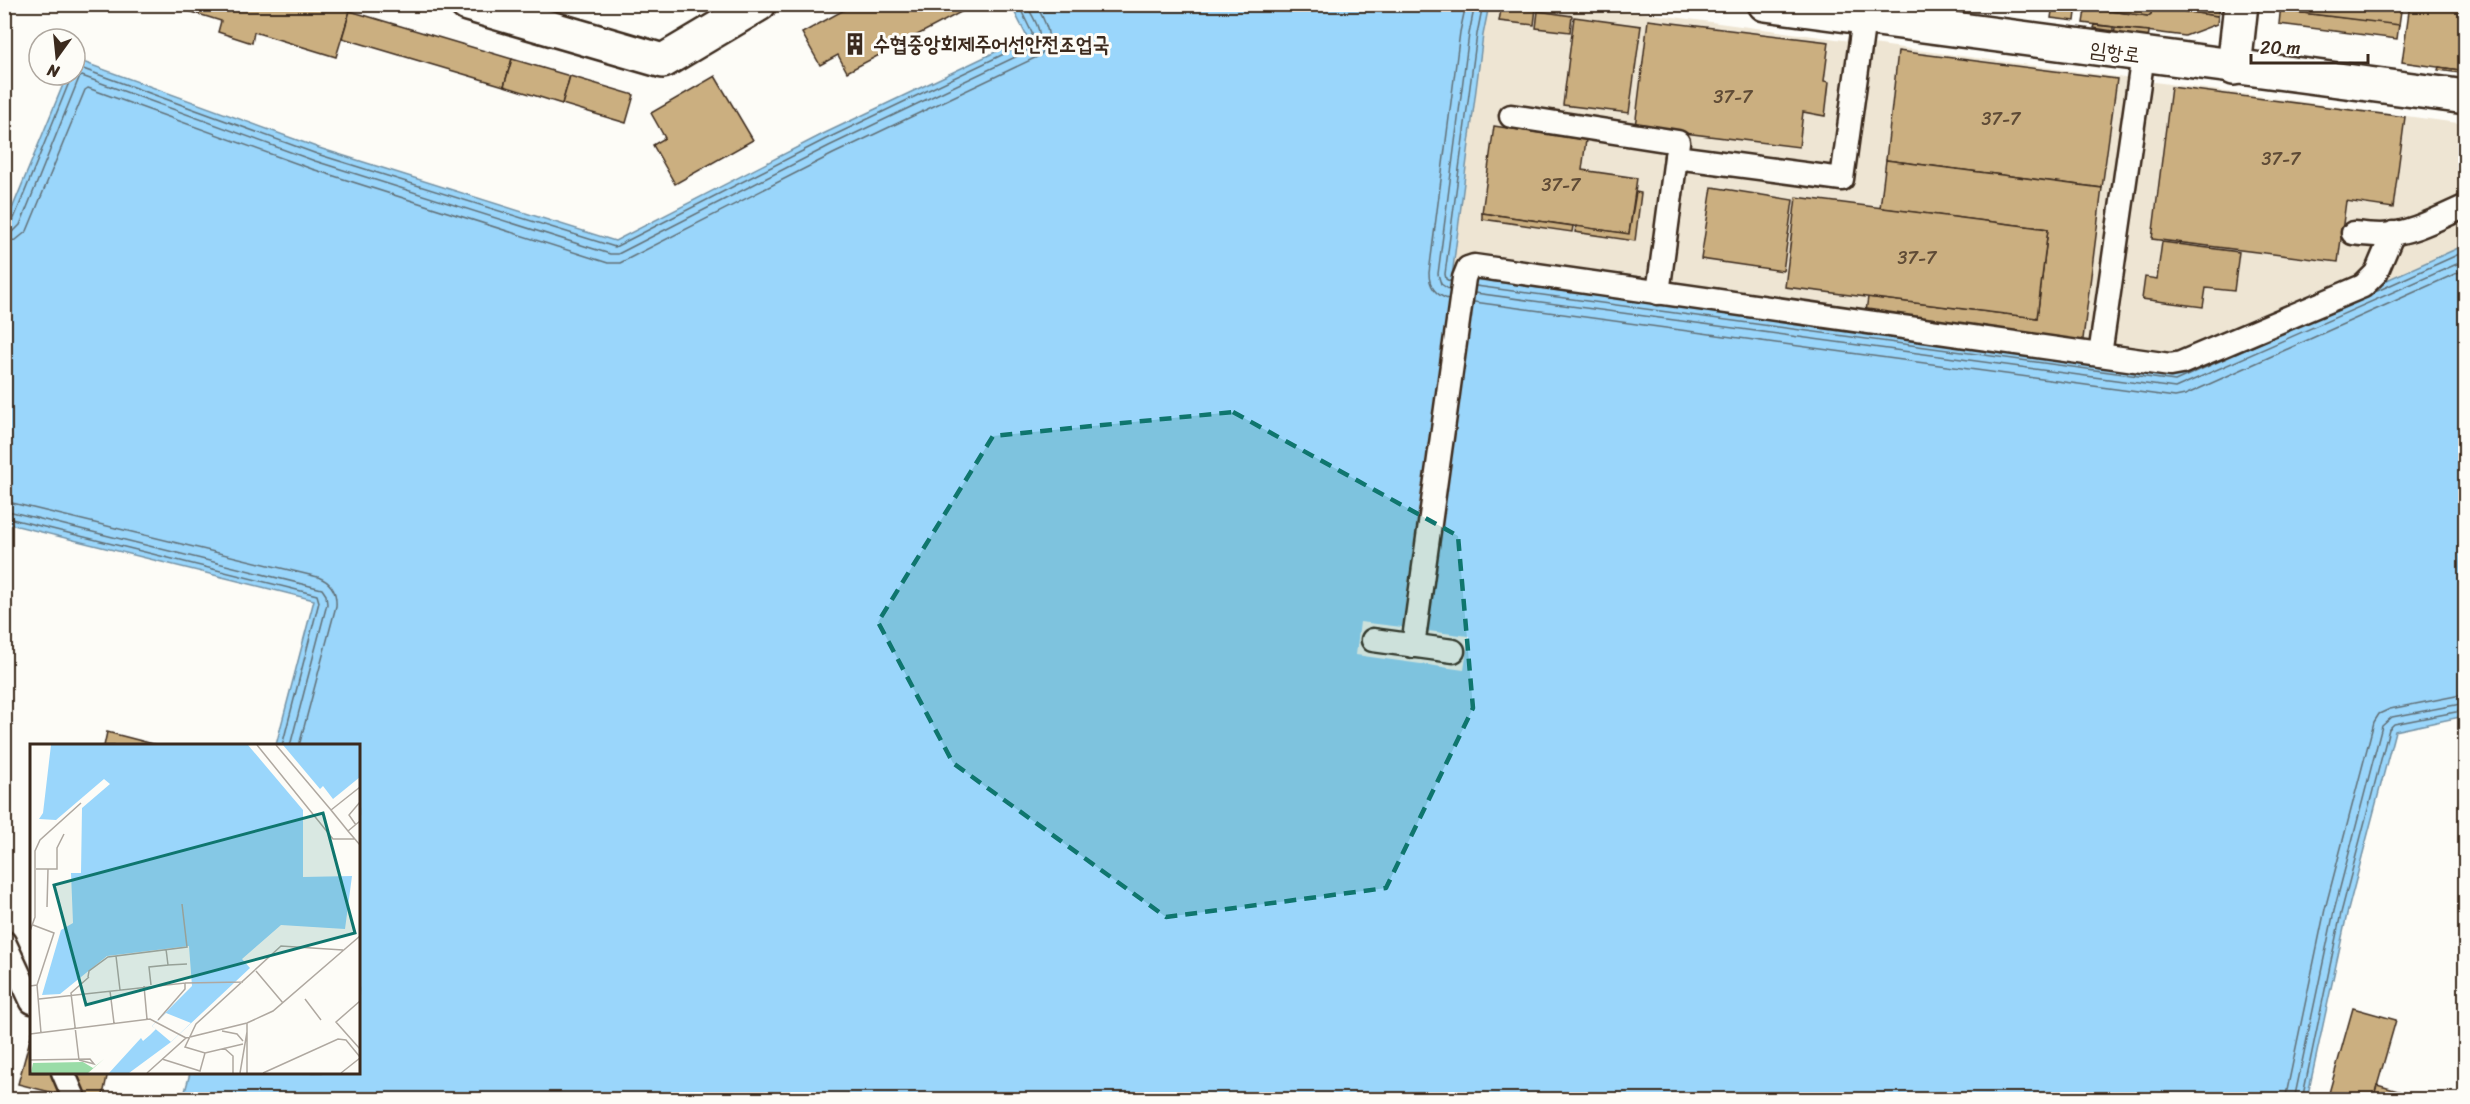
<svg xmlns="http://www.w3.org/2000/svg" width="2470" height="1104" font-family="Sriracha,'Poor Story',sans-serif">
	<rect width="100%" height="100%" fill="#fdfcf7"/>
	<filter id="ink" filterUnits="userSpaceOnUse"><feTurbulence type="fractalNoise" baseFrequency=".0167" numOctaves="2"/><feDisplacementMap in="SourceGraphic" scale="12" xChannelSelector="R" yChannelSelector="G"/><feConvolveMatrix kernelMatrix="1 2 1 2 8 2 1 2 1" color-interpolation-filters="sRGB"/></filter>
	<g filter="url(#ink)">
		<path fill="#eee5d3" d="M1489 5H1585L2465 124V245L2175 375 1451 276 1483 35Z"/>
		<path fill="#9ad6fb" stroke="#7491a3" stroke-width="1.5" d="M1011 5H1489L1483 35 1452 276 2175 375 2465 245V716L2395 731 2347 914 2307 1099H183L190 1073 358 1072V746L276 745 314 600 5 523V226L67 75H75V59L319 148 615 241 823 134 1027 37Z"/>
		<path fill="#fdfcf7" d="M1451 276 1477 280 1428 631 1469 636 1464 670 1356 655 1360 622 1402 627Z"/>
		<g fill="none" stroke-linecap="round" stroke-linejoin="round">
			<g stroke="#616f76" stroke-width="1.5">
				<path d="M75 66 317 154 615 247 826 139 1029 42 1032 38V33L1018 4"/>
				<path d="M4 226 13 221 72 75"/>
				<path d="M4 233 14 231 20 225 79 78 82 76 315 161 610 254H618L829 146 1034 48C1047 35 1033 18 1026 4"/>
				<path d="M4 242 16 240 27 231 85 90 88 88 312 169 608 263H620L833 154 1039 56C1057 40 1045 22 1036 4"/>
				<path d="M1451 282 1446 279 1445 274 1477 34 1483 4"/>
				<path d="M1476 286 2175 381 2267 340"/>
				<path d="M1450 290 1441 284 1438 274 1469 34 1475 4"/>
				<path d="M2375 292 2466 251"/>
				<path d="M1475 293 2175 388 2466 260"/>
				<path d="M1448 299C1436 295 1429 286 1429 273L1460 32 1466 4"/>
				<path d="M1474 302 2175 397 2185 395 2466 269"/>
				<path d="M4 501 318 577C331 582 337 592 336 606L299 746"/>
				<path d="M4 510 322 589 326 595 327 604 290 746"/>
				<path d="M4 517 317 595 319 602 282 746"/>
				<path d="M2285 1100 2325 909 2374 722 2379 714 2390 709 2466 694"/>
				<path d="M2294 1100 2334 911 2382 726 2392 717 2466 703"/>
				<path d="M2302 1100 2341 913 2389 729 2394 724 2466 710"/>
			</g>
		</g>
		<g fill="#cbaf80" stroke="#3b2a1e" stroke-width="1.5">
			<path d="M166 4H328L350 11 336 57 254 32 252 43 218 32 221 21Z"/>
			<path d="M855 4H959L963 11 847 72 838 55 820 65 802 33Z"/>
			<path d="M1502 4 1536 8 1534 25 1499 21Z"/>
			<path d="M2053 4H2077L2075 21 2051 18Z"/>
			<path d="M2086 4H2092L2095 9 2148 16 2151 14 2152 7 2218 16 2217 24 2185 36 2083 23Z"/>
			<path d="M2092 4H2221L2218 16 2152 7 2151 14 2148 16 2095 9Z"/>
			<path d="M2281 4H2296L2295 12 2399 24 2397 39 2279 24Z"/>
			<path d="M2296 4H2402L2399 25 2295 12Z"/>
			<path d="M2410 4H2466V71L2402 62Z"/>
			<path d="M350 11 512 59 504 86 342 38Z"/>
			<path d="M1538 11 1572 16 1570 32 1536 28Z"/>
			<path d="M1574 17 1641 26 1629 113 1563 105Z"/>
			<path d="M1648 20 1829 42 1824 81 1829 82 1825 116 1803 112 1799 147 1635 127Z"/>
			<path d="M2095 25 2113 27V31L2094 28Z"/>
			<path d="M2115 28 2149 31 2148 42 2114 38Z"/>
			<path d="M1898 51 2117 79 2102 188 1886 160Z"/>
			<path d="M512 59 570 76 562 104 504 86Z"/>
			<path d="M2439 67 2466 71V74L2438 70Z"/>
			<path d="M570 76 634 95 626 123 562 104Z"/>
			<path d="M715 76 753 140 675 184 653 145 665 138 651 113Z"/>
			<path d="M2171 87 2405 117 2393 208 2346 201 2338 262 2152 239Z"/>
			<path d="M1494 126 1586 140 1582 170 1637 178 1629 234 1482 213Z"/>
			<path d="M1886 160 2102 188 2082 347 1865 319 1868 297 2037 318 2048 229 1880 208Z"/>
			<path d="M1712 187 1793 200 1783 271 1701 259Z"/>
			<path d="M1636 192 1641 193 1635 241 1575 232 1576 226 1629 234Z"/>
			<path d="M1796 197 2048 229 2037 318 1785 287Z"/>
			<path d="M1482 213 1573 226 1572 232 1482 219Z"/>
			<path d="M2162 242 2239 252 2234 291 2206 288 2203 307 2142 299 2145 277 2157 279Z"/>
			<path d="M107 732 161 746H104Z"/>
			<path d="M2353 1008 2396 1020 2373 1100H2327Z"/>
			<path d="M32 1032V1072H108L102 1100H82L18 1084Z"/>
			<path d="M2377 1085 2429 1100H2373Z"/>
		</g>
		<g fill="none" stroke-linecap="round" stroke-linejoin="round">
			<g stroke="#3b2a1e" stroke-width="27">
				<g id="service">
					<path d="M1511 116 1678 142 1676 157"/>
					<path d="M2353 233C2362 234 2372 235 2381 235 2410 234 2439 218 2466 206"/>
					<path d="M1658 293 1676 157 1842 179 1864 18"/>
					<path d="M2100 355 2143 55"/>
					<path d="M1373 640 1453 651"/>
					<path d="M1413 646 1464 278 1468 268 1474 266 2170 365 2181 363 2363 286 2376 273 2393 233"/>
					<path d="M4 942 32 1002"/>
					<path d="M63 1072 75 1100"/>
				</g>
			</g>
			<g stroke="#3b2a1e" stroke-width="38">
				<g id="minor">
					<path d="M467 4 663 61 759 4"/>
					<path d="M1765 4 2466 97"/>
					<path d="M2234 68 2241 4"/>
				</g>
			</g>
			<use href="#service" stroke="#fdfcf7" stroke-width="22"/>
			<use href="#minor" stroke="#fdfcf7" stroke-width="33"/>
		</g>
	</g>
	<path fill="#0f766e" fill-opacity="0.2" stroke="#0f766e" stroke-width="4.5" stroke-dasharray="12 8" stroke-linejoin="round" d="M1233 412 1458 536 1473 708 1386 888 1166 917 953 763 878 622 993 436Z"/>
	<defs>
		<g id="building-bare" transform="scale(1.8)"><path d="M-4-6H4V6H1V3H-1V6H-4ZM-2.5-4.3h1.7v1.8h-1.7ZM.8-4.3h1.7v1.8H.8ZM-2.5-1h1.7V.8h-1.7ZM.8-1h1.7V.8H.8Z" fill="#3b2a1e" stroke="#fdfcf7" stroke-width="2.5" paint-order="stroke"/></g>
	</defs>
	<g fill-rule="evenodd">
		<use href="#building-bare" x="855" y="44"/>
	</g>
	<g text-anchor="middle" stroke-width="6" stroke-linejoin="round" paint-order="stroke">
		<g font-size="18" fill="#5f4b36">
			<text x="1733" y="103">37-7</text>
			<text x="2001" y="125">37-7</text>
			<text x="2281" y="165">37-7</text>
			<text x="1561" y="191">37-7</text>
			<text x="1917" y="264">37-7</text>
		</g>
		<g font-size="21" font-weight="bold" fill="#3b2a1e" stroke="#fdfcf7" text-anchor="start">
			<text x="873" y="51">수협중앙회제주어선안전조업국</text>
		</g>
		<g font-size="21" fill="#3b2a1e" stroke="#fdfcf7">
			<text transform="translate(2115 52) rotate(8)" y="7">임항로</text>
		</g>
	</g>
	<g transform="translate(30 744)">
		<rect width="330" height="330" fill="#fdfcf7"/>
		<path d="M74 315 58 329H1L3 319 53 318 63 324Z" fill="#9adca7"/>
		<path d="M21 1H218L273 66V133L322 132 315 185 251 181 212 215 220 224 141 298 99 329H79L111 294 113 297 120 291 126 285 122 282 162 242 159 202 77 212 30 250 12 251 31 186 43 179 41 129H51L52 64 80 40 74 35 26 76 9 75 13 69ZM253 1H330V33L303 55 293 42 290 45Z" fill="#9ad6fb"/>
		<path d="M136 269 161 279 141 298 122 282Z" fill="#fdfcf7"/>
		<path fill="none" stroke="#afa8a0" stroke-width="1.5" d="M227 1 303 95H325M246 1 301 66M330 77 318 87 330 101M326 81 319 71 330 58M318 87 301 66 330 43M6 125H27V104L34 90M17 163 18 125M0 187 5 173V107L10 96 51 59M86 212 90 246M138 221 157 220M226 227 253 259M58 233 59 227 78 213 157 203 152 160M155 239 213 238M7 241 11 289M121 241 119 223 138 221 136 205M0 242 7 241 24 189 3 181M114 242 117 275M80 247 84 279M9 255 155 239V245L128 276M275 255 291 276M330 257 306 278 330 305M192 287 207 290 213 297M0 290 120 275 156 294M213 300 175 309 155 303 166 280 251 202 313 206M194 304 203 312V329M132 315 170 327 175 309M0 316 60 315 64 320 49 316M49 316 41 249 59 233M117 329 156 294 217 279 243 267 330 192M210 329 217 288M217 329V279M233 329 308 295 316 296 330 313M311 329 330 314"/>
		<path fill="#0f766e" fill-opacity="0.15" stroke="#0f766e" stroke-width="3" d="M293 69 325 189 56 261 24 141Z"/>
		<rect width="330" height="330" fill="none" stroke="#3b2a1e" stroke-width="3"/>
	</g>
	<rect width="2470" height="1104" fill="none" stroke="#fdfcf7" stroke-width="24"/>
	<rect x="12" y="12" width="2446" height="1080" fill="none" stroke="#3b2a1e" stroke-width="2" filter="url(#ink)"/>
	<g transform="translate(57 57) rotate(195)"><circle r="28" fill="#fdfcf7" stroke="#afa8a0" stroke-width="1.5"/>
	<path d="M0-4.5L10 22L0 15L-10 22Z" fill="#3b2a1e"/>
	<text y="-9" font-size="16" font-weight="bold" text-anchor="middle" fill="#3b2a1e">N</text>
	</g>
	<path d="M2251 54v9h117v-9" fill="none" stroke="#3b2a1e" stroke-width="3"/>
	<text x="2260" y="54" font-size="18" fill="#3b2a1e" stroke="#fdfcf7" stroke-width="4.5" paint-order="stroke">20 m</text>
</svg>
